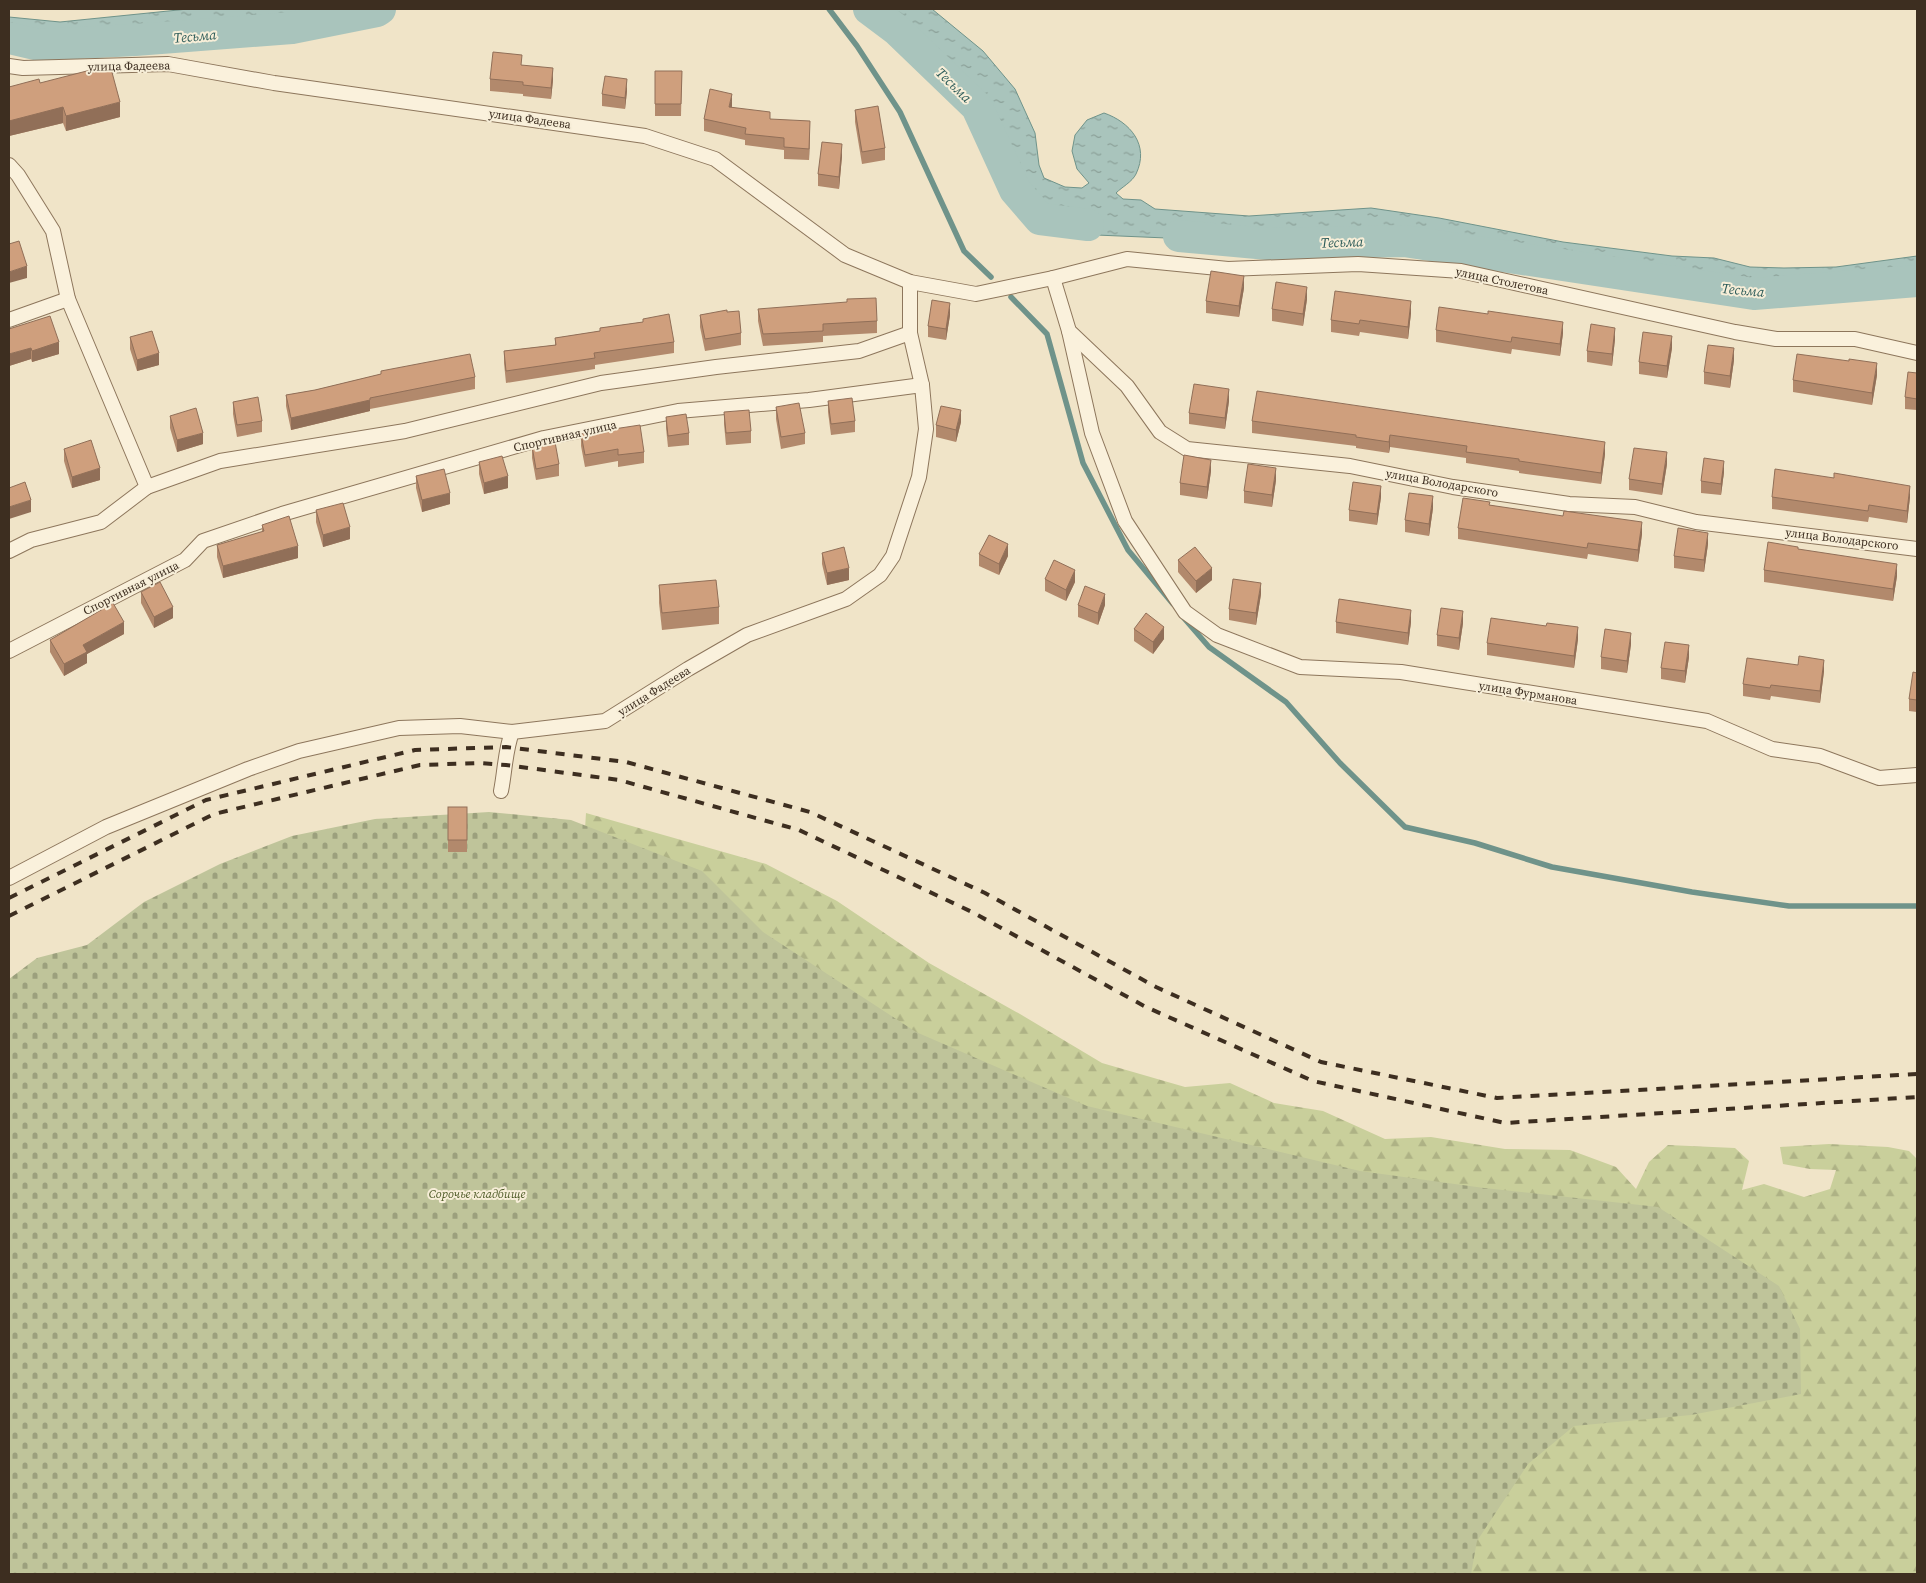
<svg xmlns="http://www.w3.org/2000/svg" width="1926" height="1583" font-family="'Source Serif 4',serif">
	<defs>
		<pattern id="forest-firs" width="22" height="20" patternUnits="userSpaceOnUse" patternTransform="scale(1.25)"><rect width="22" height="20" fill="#c9cf9b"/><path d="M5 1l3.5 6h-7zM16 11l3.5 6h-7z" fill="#aeb285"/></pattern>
		<pattern id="cemetery-stones" width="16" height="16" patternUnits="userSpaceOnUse" patternTransform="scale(1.25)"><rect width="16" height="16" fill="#bfc49a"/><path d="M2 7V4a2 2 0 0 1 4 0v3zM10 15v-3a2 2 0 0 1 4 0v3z" fill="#9ca07d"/></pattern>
		<pattern id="water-ripples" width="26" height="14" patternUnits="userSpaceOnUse" patternTransform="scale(1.25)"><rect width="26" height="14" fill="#a9c4bc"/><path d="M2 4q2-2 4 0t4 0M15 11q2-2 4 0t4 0" fill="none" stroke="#8ba098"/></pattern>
	</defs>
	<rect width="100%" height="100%" fill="#f0e4c8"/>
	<path fill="url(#forest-firs)" d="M586 813 766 864 837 901 929 963 1020 1014 1102 1063 1185 1087 1230 1083 1274 1103 1323 1111 1385 1139 1431 1137 1505 1149 1570 1150 1616 1167 1636 1189 1649 1162 1668 1145 1735 1148 1749 1161 1742 1190 1764 1184 1804 1197 1830 1189 1836 1170 1810 1169 1783 1164 1780 1147 1829 1144 1888 1147 1909 1151 1917 1159V1574H9L584 845Z"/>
	<path fill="url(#cemetery-stones)" d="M489 812 571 820 702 871 763 932 916 1032 1087 1106 1360 1171 1484 1188 1658 1207 1779 1286 1800 1329 1801 1394 1691 1415 1574 1426 1528 1464 1477 1541 1471 1574H9V979L37 958 87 945 144 902 220 864 292 836 375 819Z"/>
	<g fill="url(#water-ripples)" stroke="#6f938a">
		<path d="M188 9H365L335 17 286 27 260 23 198 24 145 32 58 37 9 36V17L60 22Z"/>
		<path d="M880 9H932L983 51 1015 89 1035 133 1039 165 1044 178 1065 187 1082 188 1089 183 1077 169 1072 151 1075 135 1087 120 1104 113C1130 122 1150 145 1136 174 1132 182 1122 187 1116 193L1123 199 1141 200 1155 209 1249 216 1371 208 1439 218 1563 242 1672 256 1714 258 1750 267 1784 268 1836 267 1917 256V277L1822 288 1791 291 1778 289 1769 294 1736 293 1679 285 1613 271 1471 247 1401 238 1213 240 1073 234 1049 224 1024 196 1009 143 986 101 902 21Z"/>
	</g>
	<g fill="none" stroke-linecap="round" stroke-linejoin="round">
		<g stroke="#6f938a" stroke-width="5.5">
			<path d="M829 9 857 46 900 112 964 251 991 277"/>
			<path d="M1011 297 1047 334 1083 463 1128 550 1173 604"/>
			<path d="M1183 617 1209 647 1286 702 1340 763 1405 827 1475 843 1552 867 1692 892 1789 906H1917"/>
		</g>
		<g stroke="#a9c4bc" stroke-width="32">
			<path d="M869 9 897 30 977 107 1015 190 1040 219 1088 225"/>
			<path d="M9 38 39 45 135 40 292 28 377 11 380 9"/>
			<path d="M1179 236 1268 244 1404 241 1754 294 1917 281"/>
		</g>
		<g stroke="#8d765c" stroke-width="16">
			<g id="minor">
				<path d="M9 66 23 68 168 64 274 83 645 136 715 159 845 255 910 282 976 294 1053 278 1127 259 1228 269 1358 264 1461 271 1735 332 1776 339H1855L1917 353"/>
				<path d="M9 165 18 175 53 231 68 299 147 487"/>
				<path d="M1053 278 1069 331 1127 386 1160 432 1187 449 1350 466 1453 487 1569 504 1635 507 1696 522 1917 549"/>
				<path d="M910 282V333L922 385"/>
				<path d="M9 320 68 299"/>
				<path d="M1069 331 1092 433 1125 521 1185 612 1217 635 1300 667 1401 672 1707 721 1772 749 1820 756 1879 778 1917 775"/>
				<path d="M9 551 31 540 101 522 147 487 220 461 405 431 601 383 716 367 859 351 910 333"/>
				<path d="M9 651 185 560 203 541 282 514 544 438 678 411 809 400 922 385 926 429 919 477 893 556 880 575 846 599 747 635 688 669 605 721 512 732C505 751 505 771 501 791"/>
				<path d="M9 878 106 827 248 769 299 751 399 728 460 726 512 732"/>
			</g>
		</g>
		<use href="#minor" stroke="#faf1dc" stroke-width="14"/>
		<g stroke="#3d2e20" stroke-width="4" stroke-dasharray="9 9" stroke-linecap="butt">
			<path d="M9 898 206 800 415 750 506 747 626 762 810 812 985 893 1156 987 1321 1062 1497 1098 1917 1074"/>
			<path d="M9 916 214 814 420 765 479 763 506 765 619 780 799 830 972 912 1146 1007 1313 1081 1505 1123 1917 1097"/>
		</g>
	</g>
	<g fill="#b2896c">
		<path d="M522 65 553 80 551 99 523 96V94L490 91V79Z"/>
		<path d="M655 71H682L681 116H655Z"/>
		<path d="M40 83 120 117 66 131 63 123 9 136V87Z"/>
		<path d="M627 91 625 109 602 106V94Z"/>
		<path d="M732 106V107L770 119 810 133 809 160 784 159V150L745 145V140L704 131V119Z"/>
		<path d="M855 110 885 148V160L862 164 855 122Z"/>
		<path d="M842 156 839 189 818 186V174Z"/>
		<path d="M1244 288 1239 317 1206 313V301Z"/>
		<path d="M1307 299 1303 326 1272 321V309Z"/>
		<path d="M758 309 877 321V333L823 336V342L763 346 758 321Z"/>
		<path d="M727 312 741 333V345L705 351 700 327V315Z"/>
		<path d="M1411 313 1408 339 1360 332 1359 336 1331 332V320Z"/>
		<path d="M950 315 946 340 928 337V326Z"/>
		<path d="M50 316 59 354 32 362 31 359 9 366Z"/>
		<path d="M643 319 674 342V353L595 365V369L506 383 504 363V351L555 345V338L600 331V328L643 322Z"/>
		<path d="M1436 330 1563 333 1560 356 1512 349 1511 354 1436 342Z"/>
		<path d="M130 337 159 365 137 371 130 349Z"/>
		<path d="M1615 339 1612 366 1587 362V351Z"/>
		<path d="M1672 348 1667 378 1639 374V362Z"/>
		<path d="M1734 360 1730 388 1704 384V372Z"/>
		<path d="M1917 373V410L1905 409V397Z"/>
		<path d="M381 374 475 377V389L370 409V411L291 430 286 406V395L315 390Z"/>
		<path d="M1877 375 1872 405 1793 392V380Z"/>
		<path d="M828 401 855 421V432L831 435 828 412Z"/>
		<path d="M1229 401 1225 429 1189 424V413Z"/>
		<path d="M233 402 262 421V432L237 437 233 414Z"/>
		<path d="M776 407 805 433V444L781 449 776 419Z"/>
		<path d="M724 412 751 431V443L726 445 724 424Z"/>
		<path d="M170 416 203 444 177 452 170 428Z"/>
		<path d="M666 417 689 433V445L668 447 666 428Z"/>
		<path d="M1252 421 1605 454 1601 484 1519 473V471L1466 463V458L1390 447 1389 453 1356 448V446L1252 433Z"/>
		<path d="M961 422 956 442 936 437V425Z"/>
		<path d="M581 434 644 452V463L618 467V461L585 467 581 446Z"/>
		<path d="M532 446 559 464V476L536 480 532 458Z"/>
		<path d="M64 449 100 480 72 488 64 461Z"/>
		<path d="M479 462 508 488 484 494 479 474Z"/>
		<path d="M1667 464 1662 495 1629 490V479Z"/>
		<path d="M1211 471 1207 499 1180 495V483Z"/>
		<path d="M1724 472 1721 495 1701 493V481Z"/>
		<path d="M416 476 450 504 422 512 416 488Z"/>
		<path d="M1834 478 1910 497 1907 523 1869 517 1868 522 1772 509V497Z"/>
		<path d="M1276 480 1272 507 1244 503V491Z"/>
		<path d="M1381 497 1377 525 1349 521V510Z"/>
		<path d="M1490 505 1642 534 1638 562 1588 554 1587 559 1458 539V528Z"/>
		<path d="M1433 508 1429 536 1405 532V520Z"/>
		<path d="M316 510 350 539 323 547 316 522Z"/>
		<path d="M262 525 298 558 223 578 217 557V545L262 532Z"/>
		<path d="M1708 544 1704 572 1674 568V556Z"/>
		<path d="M1798 549 1897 576 1893 601 1764 582V570Z"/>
		<path d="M822 553 849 580 827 585 822 564Z"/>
		<path d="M979 554 1008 556 999 575 979 566Z"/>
		<path d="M1178 560 1212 580 1196 593 1178 572Z"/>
		<path d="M1045 579 1075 582 1066 601 1045 591Z"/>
		<path d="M659 585 719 607V624L662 630 659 603Z"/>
		<path d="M141 592 173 618 154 628 141 603Z"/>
		<path d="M1261 594 1256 625 1229 620V609Z"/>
		<path d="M1078 605H1105L1098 625 1078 617Z"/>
		<path d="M1336 622H1411L1408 645 1336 633Z"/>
		<path d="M1463 623 1459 650 1437 646V635Z"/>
		<path d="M1134 629 1164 639 1153 654 1134 641Z"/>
		<path d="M124 634 87 654V663L64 676 50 652V640Z"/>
		<path d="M1578 639 1574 668 1487 655V643Z"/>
		<path d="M1631 644 1627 673 1601 669V657Z"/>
		<path d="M1689 657 1685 683 1661 679V668Z"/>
		<path d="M1824 671 1820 703 1771 696 1770 700 1743 696V684Z"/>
		<path d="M1917 673V712L1909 711V699Z"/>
		<rect x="448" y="807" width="19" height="45"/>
	</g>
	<g fill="#916f58">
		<path d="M553 68V80L551 99V88Z"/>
		<path d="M627 79V91L625 109V98Z"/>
		<path d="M732 94V106L729 119V107Z"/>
		<path d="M120 102V117L66 131V116Z"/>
		<path d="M63 107V123L9 136V121Z"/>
		<path d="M810 121V133L809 160V149Z"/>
		<path d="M842 144V156L839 189V177Z"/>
		<path d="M27 266V278L9 283V272Z"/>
		<path d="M1244 276V288L1239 317V306Z"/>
		<path d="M1307 287V299L1303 326V314Z"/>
		<path d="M1411 301V313L1408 339V327Z"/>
		<path d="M950 303V315L946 340V329Z"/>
		<path d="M1563 322V333L1560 356V344Z"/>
		<path d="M1615 328V339L1612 366V354Z"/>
		<path d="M1672 336V348L1667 378V366Z"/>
		<path d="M59 342V354L32 362V351Z"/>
		<path d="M31 348V359L9 366V354Z"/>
		<path d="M1734 348V360L1730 388V376Z"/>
		<path d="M159 353V365L137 371V360Z"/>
		<path d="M1877 363V375L1872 405V393Z"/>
		<path d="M1229 389V401L1225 429V418Z"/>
		<path d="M370 400V411L291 430V418Z"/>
		<path d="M961 410V422L956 442V430Z"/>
		<path d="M203 433V444L177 452V440Z"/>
		<path d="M1390 435V447L1389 453V442Z"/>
		<path d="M1605 442V454L1601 484V473Z"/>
		<path d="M1667 452V464L1662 495V484Z"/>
		<path d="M1211 460V471L1207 499V487Z"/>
		<path d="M1724 461V472L1721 495V484Z"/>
		<path d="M100 468V480L72 488V477Z"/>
		<path d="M1276 468V480L1272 507V495Z"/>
		<path d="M508 476V488L484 494V483Z"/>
		<path d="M1381 486V497L1377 525V514Z"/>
		<path d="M1910 486V497L1907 523V511Z"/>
		<path d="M450 493V504L422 512V500Z"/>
		<path d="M1433 496V508L1429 536V524Z"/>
		<path d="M31 500V512L9 519V507Z"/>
		<path d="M1642 522V534L1638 562V550Z"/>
		<path d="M350 527V539L323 547V535Z"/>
		<path d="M1708 533V544L1704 572V560Z"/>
		<path d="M1008 544V556L999 575V564Z"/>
		<path d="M298 546V558L223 578V566Z"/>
		<path d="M1897 564V576L1893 601V589Z"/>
		<path d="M849 568V580L827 585V573Z"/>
		<path d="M1212 568V580L1196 593V581Z"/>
		<path d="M1075 570V582L1066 601V590Z"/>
		<path d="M1261 583V594L1256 625V613Z"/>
		<path d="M1105 594V605L1098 625V613Z"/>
		<path d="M173 607V618L154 628V617Z"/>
		<path d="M1411 610V622L1408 645V633Z"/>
		<path d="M1463 611V623L1459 650V638Z"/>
		<path d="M124 622V634L87 654V663L64 676V664L83 645Z"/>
		<path d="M1164 627V639L1153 654V642Z"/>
		<path d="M1578 627V639L1574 668V656Z"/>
		<path d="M1631 633V644L1627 673V661Z"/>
		<path d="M1689 645V657L1685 683V671Z"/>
		<path d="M1824 660V671L1820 703V691Z"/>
	</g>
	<g fill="#cf9f7d" stroke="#916f58">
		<path d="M493 52 522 55 521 65 553 68 551 88 523 85V82L490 79Z"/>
		<path d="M110 65 120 102 66 116 63 107 9 121V87L39 79 40 83Z"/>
		<path d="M655 71H682L681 104H655Z"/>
		<path d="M605 76 627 79 625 98 602 94Z"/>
		<path d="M710 89 732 94 729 107 770 112V119L810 121 809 149 784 147V138L745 134 746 128 704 119Z"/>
		<path d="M878 106 885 148 862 152 855 110Z"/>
		<path d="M822 142 842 144 839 177 818 174Z"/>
		<path d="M19 241 27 266 9 272V244Z"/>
		<path d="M1211 271 1244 276 1239 306 1206 301Z"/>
		<path d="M1276 282 1307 287 1303 314 1272 309Z"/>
		<path d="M1335 291 1411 301 1408 327 1360 320 1359 324 1331 320Z"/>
		<path d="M876 298 877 321 823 324V331L763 334 758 309 847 302V299Z"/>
		<path d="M932 300 950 303 946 329 928 326Z"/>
		<path d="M1439 307 1488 314V311L1563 322 1560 344 1512 337 1511 342 1436 330Z"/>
		<path d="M727 310V312L739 311 741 333 705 339 700 315Z"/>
		<path d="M669 314 674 342 594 353 595 358 506 371 504 351 556 345 555 338 600 331V328L643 322V319Z"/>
		<path d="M50 316 59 342 32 351 31 348 9 354V329Z"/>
		<path d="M1591 324 1615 328 1612 354 1587 351Z"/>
		<path d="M152 331 159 353 137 360 130 337Z"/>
		<path d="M1643 332 1672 336 1667 366 1639 362Z"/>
		<path d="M1708 345 1734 348 1730 376 1704 372Z"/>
		<path d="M470 354 475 377 370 398V400L291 418 286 395 315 390 381 374V371Z"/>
		<path d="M1797 354 1849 361V359L1877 363 1872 393 1793 380Z"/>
		<path d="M1908 372 1917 373V399L1905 397Z"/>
		<path d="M1194 384 1229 389 1225 418 1189 413Z"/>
		<path d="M1257 391 1605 442 1601 473 1519 461V459L1466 452 1467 446 1390 435 1389 442 1356 437V435L1252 421Z"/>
		<path d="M258 397 262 421 237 425 233 402Z"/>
		<path d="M852 398 855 421 831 424 828 401Z"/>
		<path d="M799 403 805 433 781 437 776 407Z"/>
		<path d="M941 406 961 410 956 430 936 425Z"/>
		<path d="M196 408 203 433 177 440 170 416Z"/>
		<path d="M749 410 751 431 726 433 724 412Z"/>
		<path d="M686 414 689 433 668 436 666 417Z"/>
		<path d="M640 425 644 452 618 455V449L585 455 581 434Z"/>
		<path d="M91 440 100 468 72 477 64 449Z"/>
		<path d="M555 442 559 464 536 469 532 446Z"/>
		<path d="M1634 448 1667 452 1662 484 1629 479Z"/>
		<path d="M1184 455 1211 460 1207 487 1180 483Z"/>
		<path d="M502 456 508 476 484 483 479 462Z"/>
		<path d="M1704 458 1724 461 1721 484 1701 481Z"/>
		<path d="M1248 464 1276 468 1272 495 1244 491Z"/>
		<path d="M444 469 450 493 422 500 416 476Z"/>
		<path d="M1775 469 1834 478V473L1910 486 1907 511 1869 505 1868 511 1772 497Z"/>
		<path d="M25 482 31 500 9 507V488Z"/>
		<path d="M1353 482 1381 486 1377 514 1349 510Z"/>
		<path d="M1409 493 1433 496 1429 524 1405 520Z"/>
		<path d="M1463 498 1490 502 1489 505 1563 516 1564 511 1642 522 1638 550 1588 543 1587 548 1458 528Z"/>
		<path d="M343 503 350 527 323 535 316 510Z"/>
		<path d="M289 516 298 546 223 566 217 545 264 531 262 525Z"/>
		<path d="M1678 528 1708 533 1704 560 1674 556Z"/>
		<path d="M989 535 1008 544 999 564 979 554Z"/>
		<path d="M1768 542 1798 547V549L1897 564 1893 589 1764 570Z"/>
		<path d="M844 547 849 568 827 573 822 553Z"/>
		<path d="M1195 547 1212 568 1196 581 1178 560Z"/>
		<path d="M1054 560 1075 570 1066 590 1045 579Z"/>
		<path d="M1233 579 1261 583 1256 613 1229 609Z"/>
		<path d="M716 580 719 607 662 613 659 585Z"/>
		<path d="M160 582 173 607 154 617 141 592Z"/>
		<path d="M1085 586 1105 594 1098 613 1078 605Z"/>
		<path d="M1339 599 1411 610 1408 633 1336 622Z"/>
		<path d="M113 603 124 622 83 645 87 652 64 664 50 640Z"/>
		<path d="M1441 608 1463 611 1459 638 1437 635Z"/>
		<path d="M1146 613 1164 627 1153 642 1134 629Z"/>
		<path d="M1491 618 1546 626 1547 623 1578 627 1574 656 1487 643Z"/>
		<path d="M1605 629 1631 633 1627 661 1601 657Z"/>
		<path d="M1665 642 1689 645 1685 671 1661 668Z"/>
		<path d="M1799 656 1824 660 1820 691 1771 685 1770 688 1743 684 1747 658 1798 665Z"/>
		<path d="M1913 672 1917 673V700L1909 699Z"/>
		<rect x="448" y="807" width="19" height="33"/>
	</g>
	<g text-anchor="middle" stroke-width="4" stroke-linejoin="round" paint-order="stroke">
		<g font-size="12" fill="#3d2e20" stroke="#f7eed8">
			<text transform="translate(129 66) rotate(-1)" y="4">улица Фадеева</text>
			<text transform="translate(530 119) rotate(8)" y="4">улица Фадеева</text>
			<text transform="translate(1502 281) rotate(12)" y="4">улица Столетова</text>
			<text transform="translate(565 436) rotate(-13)" y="4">Спортивная улица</text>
			<text transform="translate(1442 483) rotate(10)" y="4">улица Володарского</text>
			<text transform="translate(1842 539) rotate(7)" y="4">улица Володарского</text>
			<text transform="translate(131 588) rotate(-27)" y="4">Спортивная улица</text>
			<text transform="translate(654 691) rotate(-32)" y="4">улица Фадеева</text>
			<text transform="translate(1528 693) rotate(9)" y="4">улица Фурманова</text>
		</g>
		<g font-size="12" font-style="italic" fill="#4d5a26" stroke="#f7eed8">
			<text x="477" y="1198">Сорочье кладбище</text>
		</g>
		<g font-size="14" font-style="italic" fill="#2f5d5a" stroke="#f7eed8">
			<text transform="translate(195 36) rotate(-5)" y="5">Тесьма</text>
			<text transform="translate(954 85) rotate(44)" y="5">Тесьма</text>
			<text transform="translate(1342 242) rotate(-2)" y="5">Тесьма</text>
			<text transform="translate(1743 290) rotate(5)" y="5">Тесьма</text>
		</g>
	</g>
	<rect width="1926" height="1583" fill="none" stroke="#3d2e20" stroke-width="20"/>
</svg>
